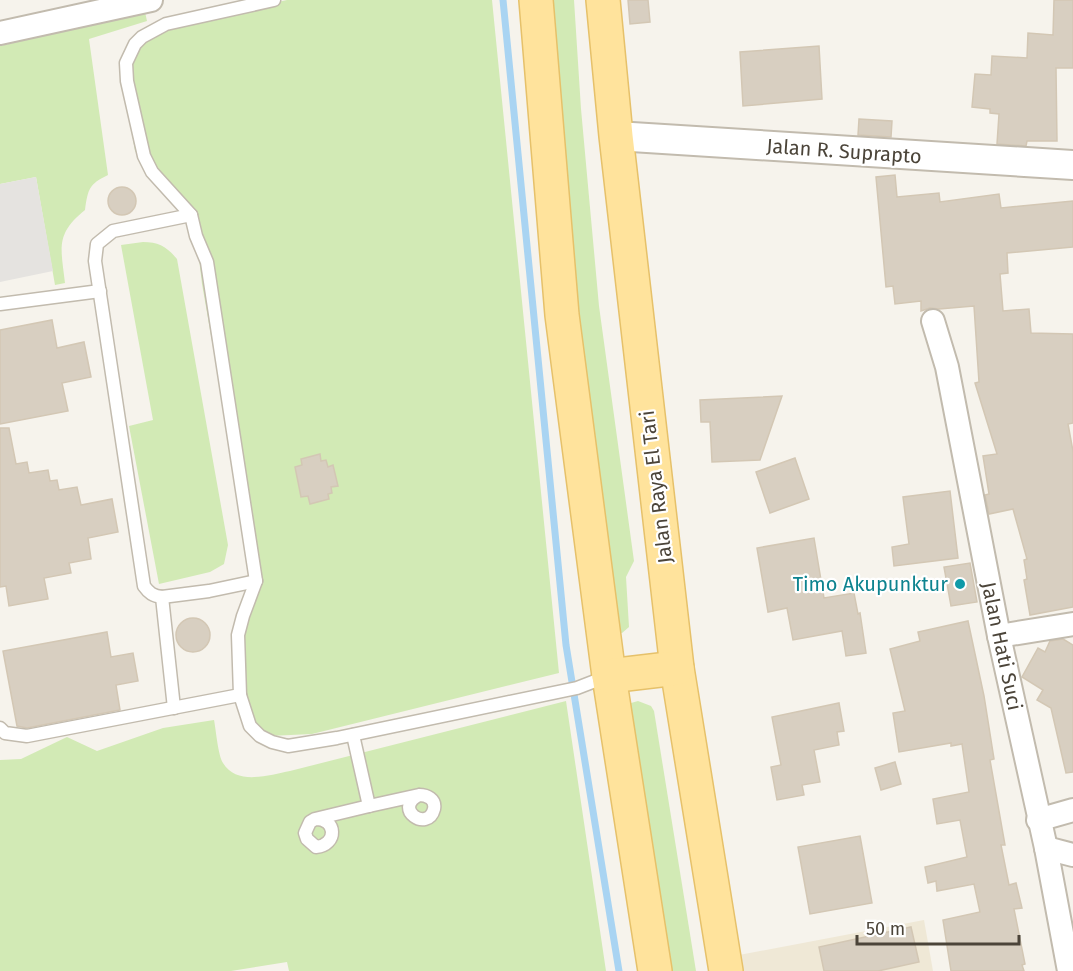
<svg xmlns="http://www.w3.org/2000/svg" width="1073" height="971" font-family="'Fira Sans',sans-serif">
	<rect width="100%" height="100%" fill="#f6f3ec"/>
	<path fill="#efe8d6" d="M924 920 933 971H741L739 955Z"/>
	<g fill="#d2eab5">
		<path d="M287 0H492L559 673 312 734 269 736 250 720 233 666 256 594 202 284 197 242 181 207 135 151 122 76 136 42 154 30Z"/>
		<path d="M541 0H574L581 109 599 306 634 561 626 577 629 627 622 633 613 631Z"/>
		<path d="M145 12 147 21 89 39 108 175C89 184 88 189 85 210 55 234 61 248 65 283L55 285 36 177 0 184V46Z"/>
		<path d="M143 242C159 242 167 247 177 259L228 545 224 564 210 572 159 584 129 426 153 420 121 245Z"/>
		<path d="M566 701 606 971H289L287 962 231 971H0V760L21 759 67 737 97 751 163 728 214 720C216 730 218 755 223 763 237 786 269 775 290 771Z"/>
		<path d="M638 701 651 706 654 711 696 971H663L625 711 631 703Z"/>
	</g>
	<path fill="#e5e3e0" d="M36 177 53 271 0 282V184Z"/>
	<g fill="none" stroke-linecap="round" stroke-linejoin="round">
		<path stroke="#a9d4f2" stroke-width="7" d="M503 0 566 645 619 971"/>
	</g>
	<g fill="#d8cfc1" stroke="#d3c7b4" stroke-width="1.5">
		<path d="M628 0H648L650 22 630 24Z"/>
		<path d="M1054 0H1073V68H1056L1057 141H1027L1026 146 997 144 999 114 990 113V109L972 107 975 74 991 75 992 56 1027 58 1028 33 1053 35Z"/>
		<path d="M819 46 822 99 743 106 740 52Z"/>
		<path d="M859 119 892 121 891 137 858 135Z"/>
		<path d="M895 175 897 197 939 193 940 202 999 194 1001 208 1073 201V247L1007 253 1008 273 1000 274 1003 311 1029 309 1031 333 1073 334V423L1068 424 1073 451V607L1030 615 1024 580 1027 579 1024 560 1027 559 1013 509 989 514 985 495 989 494 983 456 997 454 975 383 979 382 974 306 939 309 930 308 921 311V301L895 304 893 286 886 287 876 177Z"/>
		<circle cx="122" cy="201" r="14"/>
		<path d="M52 320 57 348 84 342 91 377 62 383 68 411 0 424V330Z"/>
		<path d="M782 396 760 460 712 462 710 422H701L700 400Z"/>
		<path d="M0 428H9L16 464 27 462 29 473 48 470 50 481 57 480 59 490 77 487 81 505 112 499 118 532 88 538 91 559 69 563 71 573 44 578 48 599 9 606 6 586 0 587Z"/>
		<path d="M320 454 321 461 326 460 328 467 333 465 338 486 331 487 332 493 328 494 329 499 310 504 308 496 301 497 295 467 302 465 301 459Z"/>
		<path d="M795 458 809 499 770 513 756 472Z"/>
		<path d="M950 491 958 558 894 566 892 547 909 544 903 497Z"/>
		<path d="M814 538 824 598 854 593 858 614 860 613 866 653 846 656 842 631 793 640 787 608 768 612 757 548Z"/>
		<path d="M970 563 977 602 951 606 944 567Z"/>
		<circle cx="193" cy="635" r="17"/>
		<path d="M968 621 984 696 994 759 990 760 1005 845H1001L1009 885 1016 883 1022 908 1014 909 1025 964 1022 965 1024 971H951L943 920 980 912 974 884 937 891 936 881 928 883 925 867 967 857 960 820 937 824 933 799 969 792 962 744 951 746V743L899 752 893 713 905 711 890 649 920 641 918 632Z"/>
		<path d="M107 632 111 657 133 653 138 681 116 685 120 710 27 728 17 726 3 651Z"/>
		<path d="M1063 639 1073 645V772L1066 773 1051 708 1037 700 1043 690 1022 677 1038 648 1045 652 1050 641Z"/>
		<path d="M839 703 844 731 837 732 839 745 814 750 820 782 802 785 804 795 777 800 771 767 781 765 772 717Z"/>
		<path d="M895 762 901 784 881 790 875 768Z"/>
		<path d="M860 836 872 903 810 914 798 847Z"/>
		<path d="M911 927 919 962 878 971H824L819 947Z"/>
	</g>
	<g fill="none" stroke-linecap="round" stroke-linejoin="round">
		<g stroke="#c2bbae" stroke-width="15">
			<g id="service">
				<path d="M274 0 166 24 142 37 135 44 126 63 127 81 144 156 152 172 191 215 196 236 207 262 256 581 243 616 238 635 240 695 250 726 260 736 272 742 288 746 337 738 577 688 608 676"/>
				<path d="M191 215 113 231 97 244 95 261 144 586C149 593 153 596 162 597L209 591 256 581"/>
				<path d="M0 304 100 291"/>
				<path d="M162 597 174 708"/>
				<path d="M0 728 5 733 27 736 240 695"/>
				<path d="M353 735 369 806 419 795C427 795 436 799 434 809 428 833 392 809 419 795"/>
				<path d="M315 819C337 818 338 845 316 847L307 839 305 833 310 822 315 819 369 806"/>
			</g>
		</g>
		<g stroke="#c2bbae" stroke-width="26">
			<g id="minor">
				<path d="M0 33 151 0"/>
				<path d="M933 321 947 367 999 636 1046 848 1069 971"/>
				<path d="M999 636 1073 624"/>
				<path d="M1038 820 1073 810"/>
				<path d="M1046 848 1073 855"/>
			</g>
		</g>
		<g stroke="#c2bbae" stroke-width="32">
			<path id="tertiary" d="M616 136 1073 165"/>
		</g>
		<g stroke="#e6c16a" stroke-width="36">
			<g id="primary">
				<path d="M536 0 562 315 609 676 655 971"/>
				<path d="M603 0 616 136 677 668 726 971"/>
				<path d="M609 676 677 668"/>
			</g>
		</g>
		<use href="#service" stroke="#fff" stroke-width="12"/>
		<use href="#minor" stroke="#fff" stroke-width="22"/>
		<use href="#tertiary" stroke="#fff" stroke-width="28"/>
		<use href="#primary" stroke="#ffe39c" stroke-width="33"/>
	</g>
	<circle fill="#0f9aa8" stroke="#fff" stroke-width="2" cx="960" cy="584" r="6"/>
	<g text-anchor="middle" stroke-width="4.5" stroke-linejoin="round" paint-order="stroke">
		<g font-size="20" fill="#4b4439" stroke="#fff">
			<text transform="translate(844 151) rotate(4)" y="7">Jalan R. Suprapto</text>
			<text transform="translate(656 487) rotate(-97)" y="7">Jalan Raya El Tari</text>
			<text transform="translate(1002 646) rotate(78)" y="7">Jalan Hati Suci</text>
		</g>
		<g font-size="20" fill="#0d838f" stroke="#fff" text-anchor="end">
			<text x="948" y="591">Timo Akupunktur</text>
		</g>
	</g>
	<path d="M857 935v9h162v-9" fill="none" stroke="#4b4439" stroke-width="3"/>
	<text x="866" y="935" font-size="18" fill="#4b4439" stroke="#ffffff" stroke-width="4.5" paint-order="stroke">50 m</text>
</svg>
